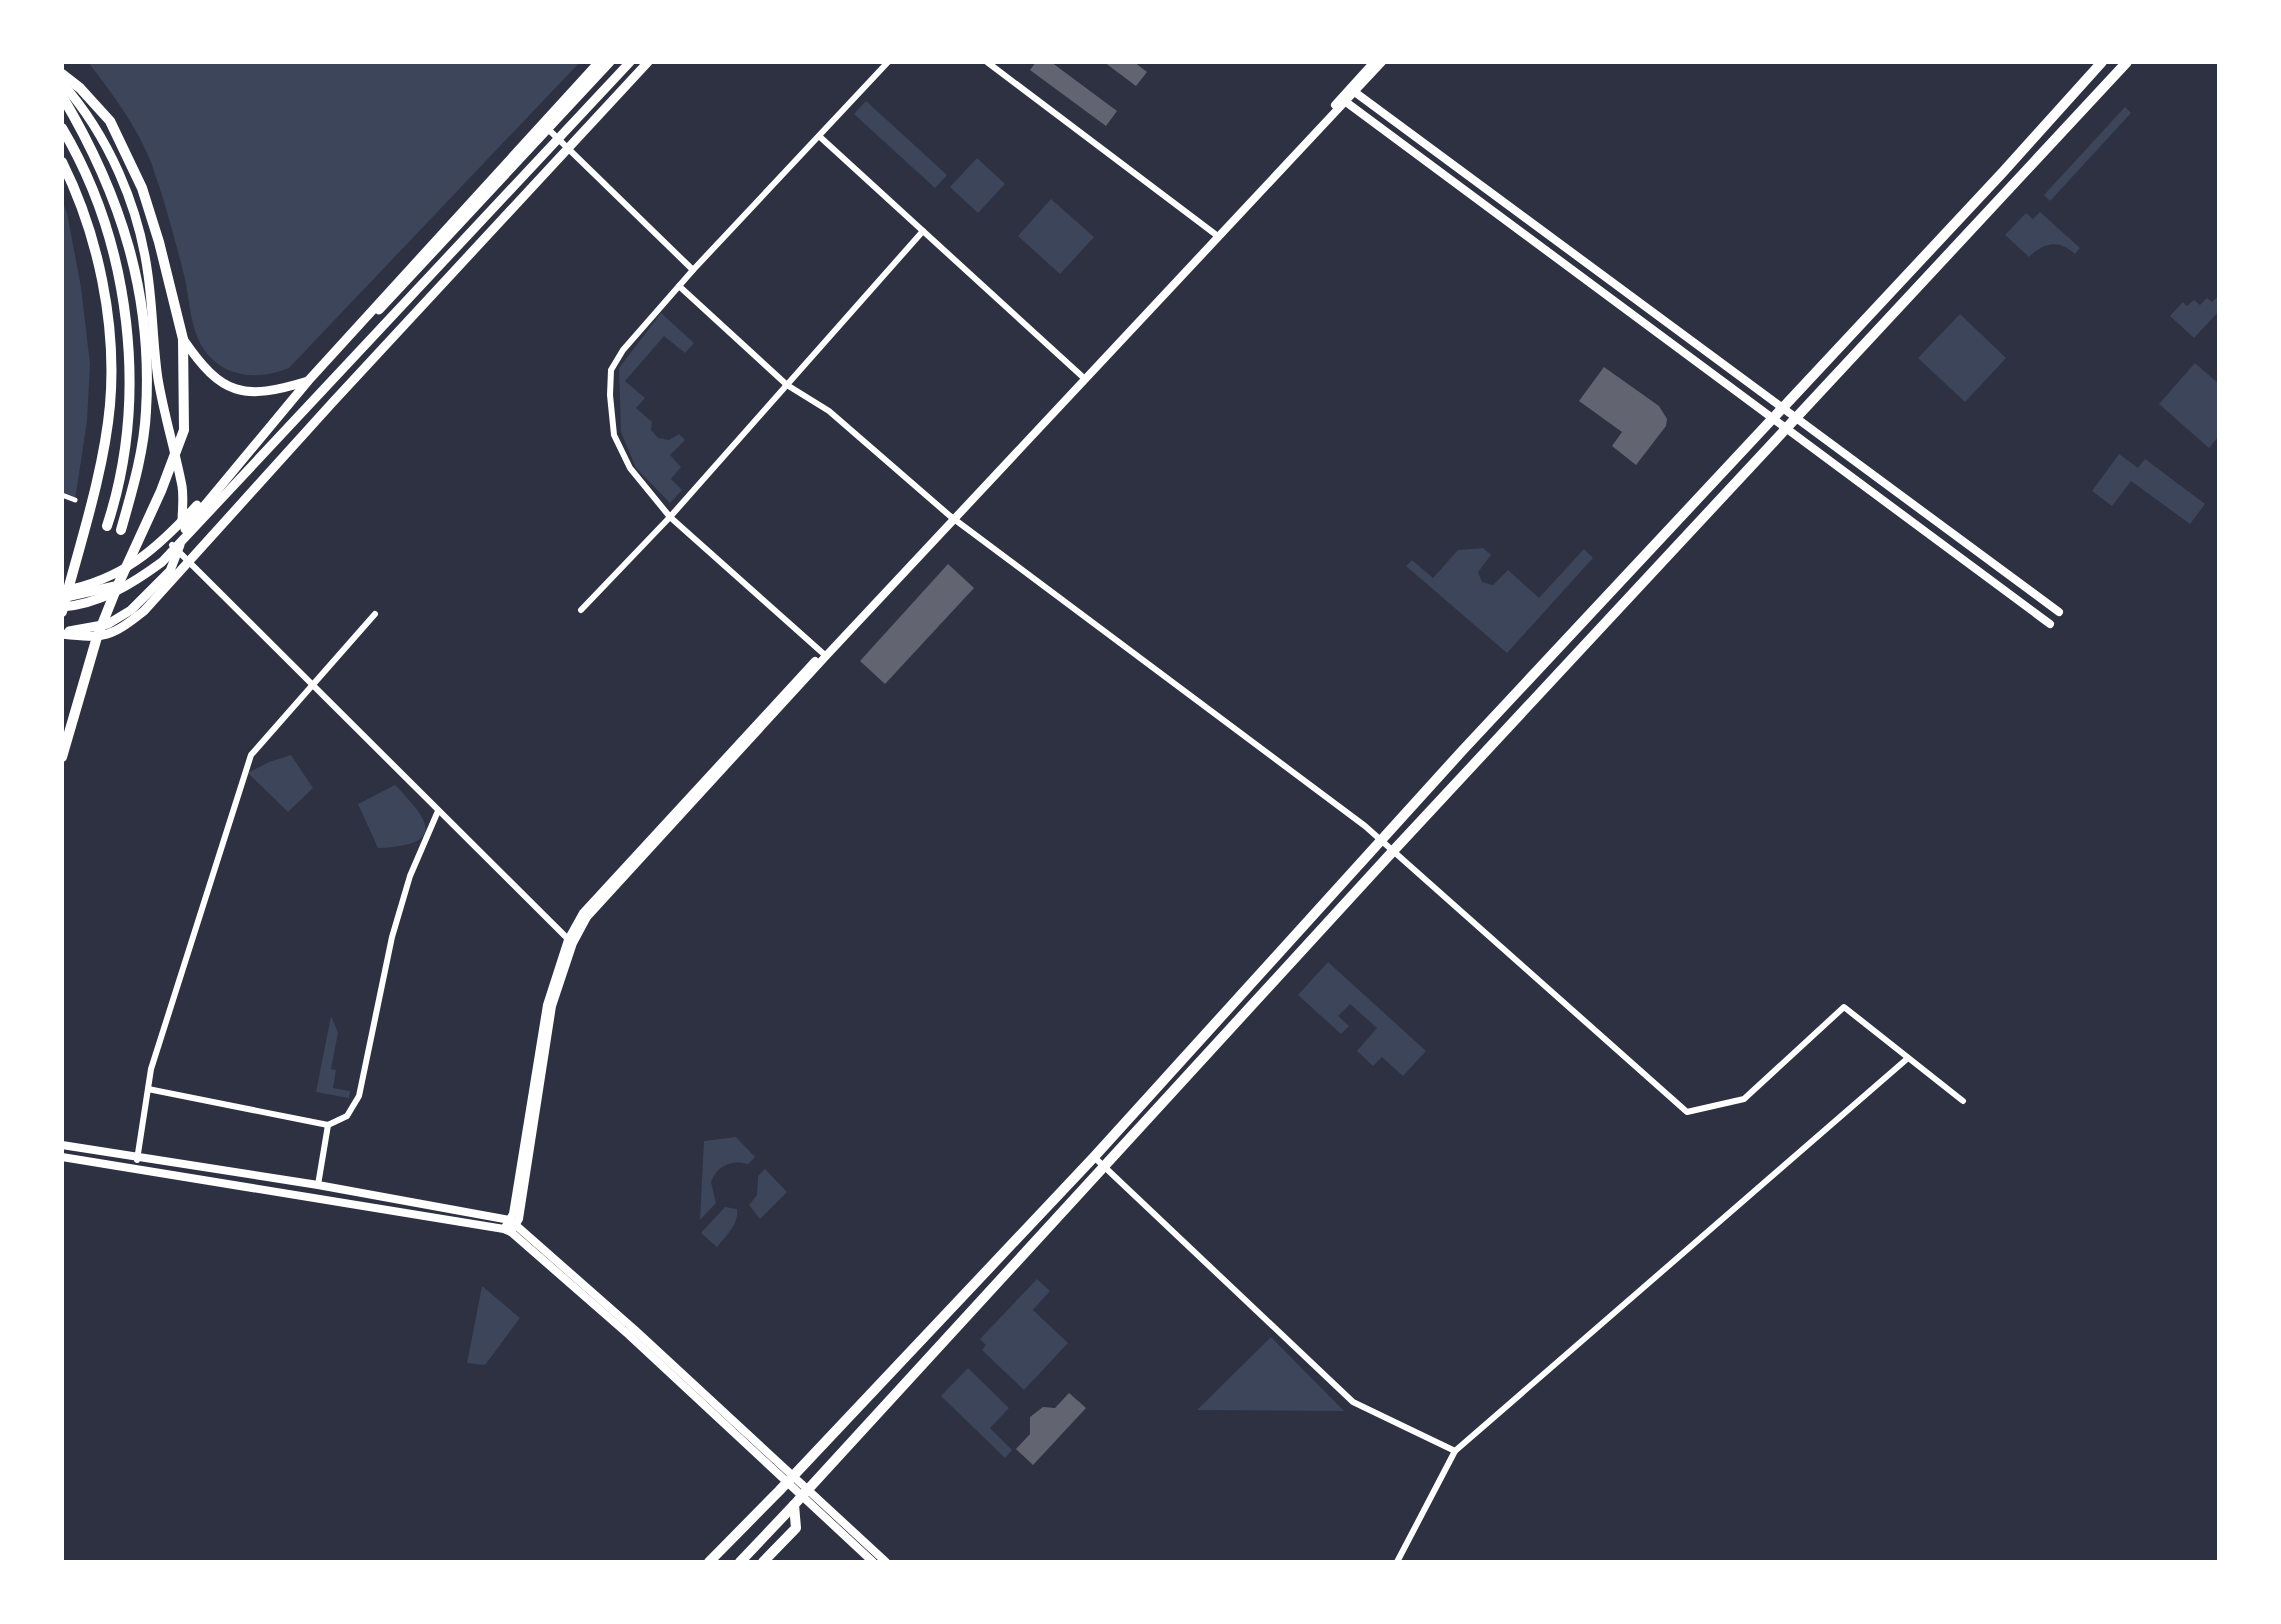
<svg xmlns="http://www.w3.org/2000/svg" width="2281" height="1624" font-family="Karla,sans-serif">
	<rect width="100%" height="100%" fill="#2d3142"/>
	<g fill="#3c4559">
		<path d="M88 62H580L289 368C262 379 231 379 210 357 188 334 191 299 183 271 174 236 164 199 152 165 137 126 113 95 88 62Z"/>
		<path d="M866 101 947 175 935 188 854 114Z"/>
		<path d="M2125 107 2131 113 2050 201 2044 195Z"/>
		<path d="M977 158 1005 184 978 213 950 187Z"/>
		<path d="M1051 199 1094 237 1060 274 1018 236Z"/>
		<path d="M62 200 67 213 81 287 90 364 87 421 75 500 62 495Z"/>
		<path d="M2040 212 2080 248 2075 254C2059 239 2044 242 2029 257L2005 235 2026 213 2033 219Z"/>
		<path d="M2219 295V311L2194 338 2170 316 2183 302 2187 306 2194 300 2200 305 2207 298 2212 302Z"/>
		<path d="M661 313 694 343 685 353 664 336 625 381 645 398 636 408 652 422 651 430 658 438 669 440 679 434 685 440 670 455 681 467 671 479 682 490 670 503 636 468 621 432 619 368Z"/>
		<path d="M1960 314 2006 358 1965 402 1918 358Z"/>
		<path d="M2195 363 2219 384V436L2209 448 2159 404Z"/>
		<path d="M2119 454 2138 468 2145 459 2205 504 2190 524 2131 481 2112 506 2092 491Z"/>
		<path d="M1483 548 1491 555 1478 572 1482 582 1493 585 1508 570 1539 598 1584 549 1593 558 1507 653 1406 566 1412 560 1433 578 1458 550Z"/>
		<path d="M291 755 313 788 288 812 248 773 269 762Z"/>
		<path d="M395 785C430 821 447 845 378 848L358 804Z"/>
		<path d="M1328 962 1426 1051 1403 1076 1382 1057 1373 1066 1357 1051 1377 1028 1350 1004 1338 1016 1349 1026 1341 1034 1298 995Z"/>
		<path d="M331 1016 338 1033 331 1069 336 1070 333 1088 350 1091 349 1098 316 1092Z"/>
		<path d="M736 1137 755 1157 748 1164C731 1159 717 1166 711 1182L716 1203 700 1220 704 1141Z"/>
		<path d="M765 1169 787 1192 760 1219 749 1205 757 1195 758 1176Z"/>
		<path d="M725 1207 737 1209C739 1224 726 1236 717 1247L701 1233Z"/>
		<path d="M1037 1279 1050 1291 1033 1310 1068 1343 1024 1390 982 1350 986 1345 980 1339Z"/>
		<path d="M482 1286 520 1318 485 1365 467 1363Z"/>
		<path d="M1271 1337 1344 1411 1197 1410Z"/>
		<path d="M968 1368 1009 1408 990 1428 1012 1450 1005 1458 941 1396Z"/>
	</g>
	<g fill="#626471">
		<path d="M1036 62H1051L1117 111 1106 126 1030 70Z"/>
		<path d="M1104 62H1134L1147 72 1136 86Z"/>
		<path d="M1604 367 1659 406 1667 419 1666 426 1636 465 1612 446 1622 432 1579 401Z"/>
		<path d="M948 564 974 588 885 684 860 661Z"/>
		<path d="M1069 1393 1086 1408 1033 1465 1016 1449 1030 1434V1417L1043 1407 1055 1408Z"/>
	</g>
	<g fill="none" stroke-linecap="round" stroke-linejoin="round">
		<path stroke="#fff" stroke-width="5" d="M62 495 75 500"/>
		<g stroke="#fff" stroke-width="6">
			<path d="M987 62 1219 237"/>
			<path d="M547 128 693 270"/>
			<path d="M819 136 1085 379"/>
			<path d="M679 286 787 385 829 411 950 516 1365 826 1687 1112 1744 1099 1844 1007 1963 1101"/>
			<path d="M172 545 570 941"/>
			<path d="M581 610 670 517 923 231"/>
			<path d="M826 656 670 517 630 468 614 435 610 395 611 370 623 350 693 270 888 62"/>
			<path d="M148 1089 328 1125 347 1116 359 1096 392 937 410 876 438 811"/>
			<path d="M1094 1157 1353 1402 1455 1451"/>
			<path d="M137 1160 151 1069 251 755 375 614"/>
			<path d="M318 1185 328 1125"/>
			<path d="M1397 1562 1455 1451 1908 1058"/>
		</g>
		<g stroke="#fff" stroke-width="8">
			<path d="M1352 90 2059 612"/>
			<path d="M1346 102 2050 624"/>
			<path d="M1335 105 1374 62"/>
			<path d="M62 1145 318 1185 510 1220 635 1330 886 1562"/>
			<path d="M62 1157 504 1229 511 1232 629 1335 873 1562"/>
			<path d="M504 1229 513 1214 547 1005 568 940 583 913 815 661"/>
			<path d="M511 1232 519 1219 552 1006 573 943 587 917 826 656 1382 62"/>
		</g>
		<g stroke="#fff" stroke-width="9">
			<path d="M62 83C108 135 139 206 148 275 153 310 153 345 158 379 164 415 175 450 182 486 184 498 182 511 182 523"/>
			<path d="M379 310 610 62"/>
			<path d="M183 339C222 396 243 401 308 381"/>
			<path d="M185 529 308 381 599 62"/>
			<path d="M62 591C122 580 157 549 197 505"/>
			<path d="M62 598 119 585"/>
			<path d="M62 607C100 604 132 584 162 562L630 62"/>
			<path d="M69 631 108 624 131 610 170 571 180 545"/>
			<path d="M62 634C105 639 111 637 144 611L332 403 648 62"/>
		</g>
		<g stroke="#fff" stroke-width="10">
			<path d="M62 74 80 88 110 121 142 188 159 242 183 339 184 430 161 491 117 587 97 637 62 757"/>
			<path d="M62 162C98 234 117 324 110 405 104 472 79 547 62 612"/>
			<path d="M709 1562 779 1491 1094 1157 1462 751 2003 172 2102 62"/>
			<path d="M740 1562 794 1505"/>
			<path d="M763 1562 796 1528 794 1505 802 1496 1394 850 2127 62"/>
		</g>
		<g stroke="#fff" stroke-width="10">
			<path d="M62 96C121 195 153 295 146 411 144 452 132 491 121 530"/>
			<path d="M62 128C131 244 149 398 107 526"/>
		</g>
	</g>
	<rect width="2281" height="1624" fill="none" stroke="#ffffff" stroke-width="128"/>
</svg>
